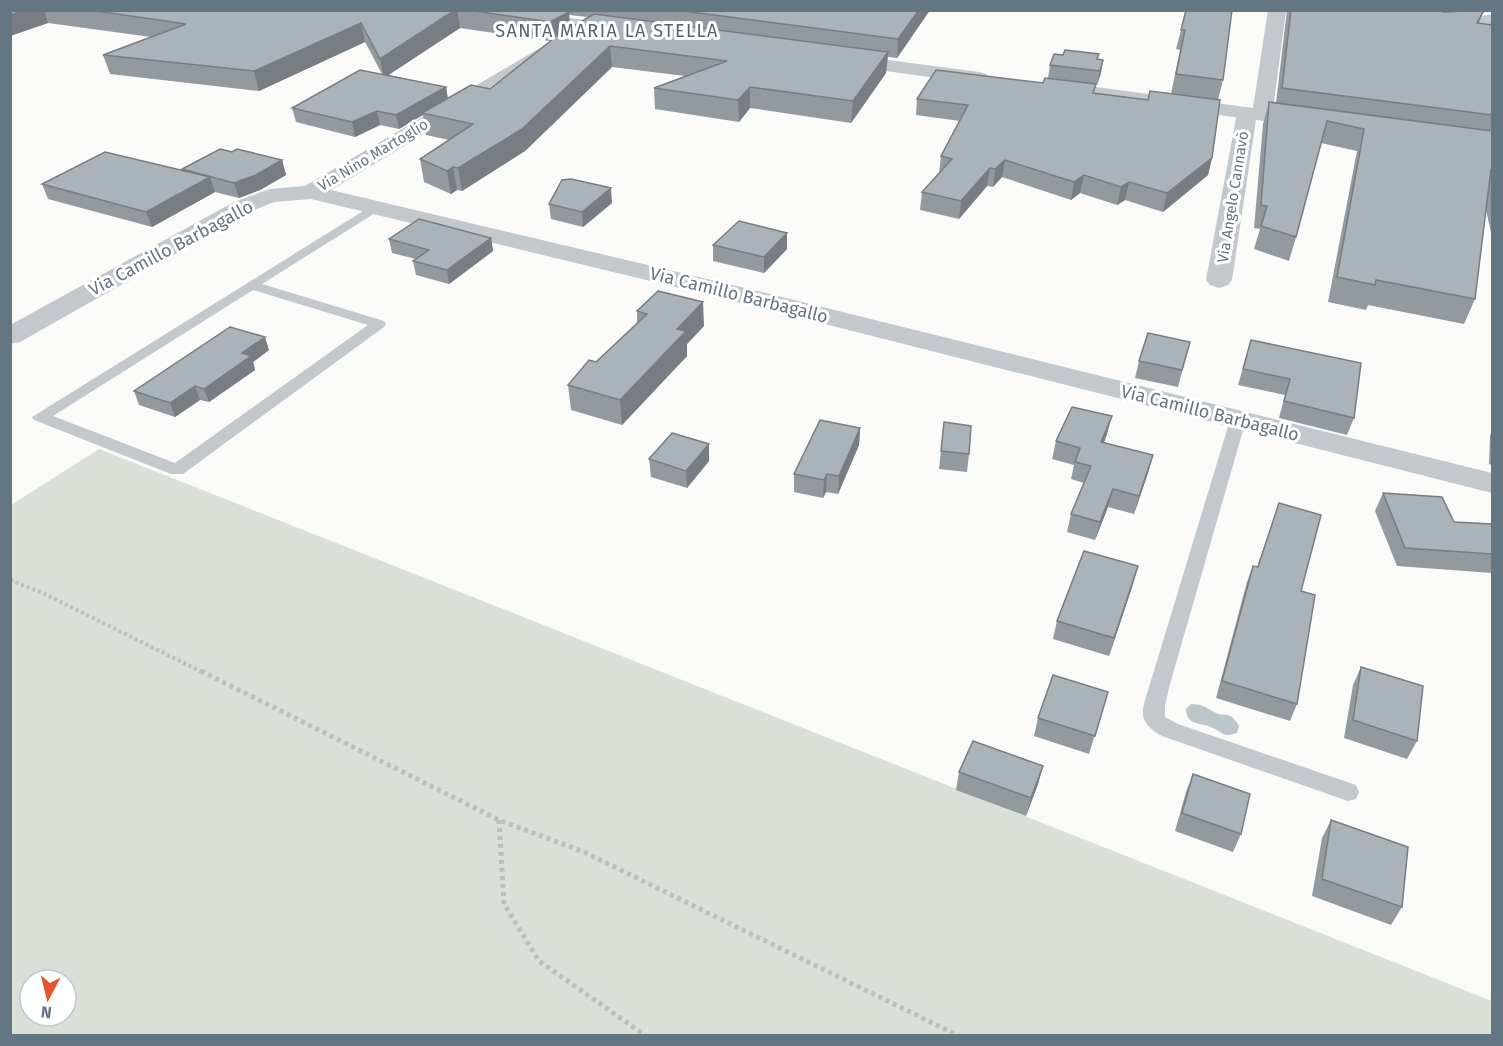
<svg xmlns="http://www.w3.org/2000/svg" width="1503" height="1046" font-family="'Fira Sans',sans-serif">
	<rect width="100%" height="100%" fill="#fafaf8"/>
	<path fill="#dadfd7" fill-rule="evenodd" d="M99 449 1492 1001V1036H11V505ZM30 980H66V1016H30Z"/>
	<path fill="#bbc7cb" d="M1191 704C1202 704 1205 707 1214 712 1226 718 1230 710 1239 726L1237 733C1222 738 1223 732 1211 727 1199 722 1187 726 1186 709Z"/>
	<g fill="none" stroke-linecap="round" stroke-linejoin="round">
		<path stroke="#bbbfc2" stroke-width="4" stroke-dasharray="3 3" stroke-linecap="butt" d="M10 580 45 594 204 673"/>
		<g stroke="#bbbfc2" stroke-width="5" stroke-dasharray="4 4" stroke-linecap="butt">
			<path d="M201 671 499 820 584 852 959 1036"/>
			<path d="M499 820 504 904 539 961 646 1036"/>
		</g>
		<g fill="#c3c8cc" fill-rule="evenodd">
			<path d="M376 203 382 207 380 210 262 284 384 321 386 324 384 327 183 474H171L34 420 32 417ZM253 290 368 325 175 463 53 416Z"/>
			<path d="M1238 415 1246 420 1170 684 1165 706V717L1178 724 1356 785 1359 792 1356 799 1348 801 1162 736C1135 720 1142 711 1150 684L1230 420Z"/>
		</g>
		<g fill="#c3c8cc" fill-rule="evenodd">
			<path d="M545 47 552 49 554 53 552 57 331 190 766 293 1492 473V493L762 308 311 199 274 202 250 212 20 342 10 344V325L234 202 270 189 305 186 538 49Z"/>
			<path d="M1247 107 1254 109 1257 113 1232 280 1228 285 1219 288 1210 285 1206 280 1237 113 1240 109Z"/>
		</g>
		<g fill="#c3c8cc" fill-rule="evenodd">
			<path d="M465 10H515L619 25 625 26 628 30 625 34 619 35 473 15Z"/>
			<path d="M1268 10H1286L1273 110 1316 117 1319 121 1316 125 1309 127 1051 93 1044 91 1041 87 1044 83 1051 81 1253 108Z"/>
			<path d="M1340 10C1352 10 1365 10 1377 10 1420 14 1447 24 1492 14V24C1443 36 1397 24 1348 15Z"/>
			<path d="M843 54 979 72 986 74 989 78 986 82 979 84 836 64 834 60 836 56Z"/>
		</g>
	</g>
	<g fill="#929a9f" fill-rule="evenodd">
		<path d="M10 10H930L897 58 888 57 886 73 851 123 750 108 739 122 655 109 654 88 685 76 612 67 525 151 462 191 457 190 451 194 424 182 420 159 449 140 426 135 423 115 399 129 380 125 355 137 296 122 292 108 382 74 365 42 259 91 110 74 103 55 151 37 48 23 10 36ZM569 15 588 17 570 28ZM460 28 550 41 490 89 448 99 446 87 388 75Z"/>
		<path d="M1175 10H1232L1223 80 1218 100 1212 158 1208 175 1163 212 1125 200 1117 205 1080 193 1071 200 1002 177 993 187 987 186 959 219 920 210 922 192 939 173 941 156 960 121 916 115 917 99 1043 83 1048 78 1050 65 1098 59 1101 73 1097 85H1096L1094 93 1148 100 1171 94 1180 50 1176 49 1186 12Z"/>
		<path d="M1287 10H1486L1484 13H1483L1479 23 1492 25V237L1486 210 1475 299 1464 324 1368 305 1366 310 1328 302 1357 151 1321 143 1296 237 1289 261 1254 249 1260 229 1254 228 1263 124 1269 102 1276 103Z"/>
		<path d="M232 152 282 160 286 175 260 190 239 198 215 192 152 227 48 199 42 184 182 170Z"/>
		<path d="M612 203 583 227 551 219 549 204Z"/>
		<path d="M787 233V249L764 273 713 261V245Z"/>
		<path d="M491 238 493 251 449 284 416 275 413 261 416 259 392 253 389 239Z"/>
		<path d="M637 311 704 326 687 344V356L622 425 571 410 568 385 596 362 637 323Z"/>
		<path d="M1251 340 1354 418 1347 435 1279 418 1285 395 1238 385Z"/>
		<path d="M1190 342 1178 387 1135 378 1139 361Z"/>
		<path d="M269 350 253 362 255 370 209 402 200 400 175 417 139 405 134 391Z"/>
		<path d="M944 422 969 454 967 472 939 469Z"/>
		<path d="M860 428 859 445 838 494 826 492 823 498 794 492V474Z"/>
		<path d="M1492 430V465L1489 464 1490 436Z"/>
		<path d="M1107 434 1104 443 1153 455 1148 473 1134 514 1108 507 1095 540 1067 532 1071 514 1084 483 1071 479 1074 465 1052 459 1056 441Z"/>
		<path d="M649 459 709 461 687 488 651 477Z"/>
		<path d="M1383 493 1454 522 1492 524V573L1397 566 1375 511Z"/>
		<path d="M1279 503 1301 591 1297 704 1290 721 1216 698 1247 582 1253 566 1257 567Z"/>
		<path d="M1133 584 1109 656 1053 639 1057 621Z"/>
		<path d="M1361 667 1417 741 1407 759 1344 738 1353 685Z"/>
		<path d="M1108 692 1089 754 1034 736 1038 718Z"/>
		<path d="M1043 766 1038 784 1026 816 956 790 959 772Z"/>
		<path d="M1193 774 1241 834 1233 852 1175 831 1186 792Z"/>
		<path d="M1331 820 1402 907 1391 925 1312 896 1322 838Z"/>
	</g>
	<g fill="#777d82">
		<path d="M24 10H44L48 23 10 36V15Z"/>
		<path d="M455 10H457L460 28 384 78 380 59Z"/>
		<path d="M919 10H930L897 58 898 39Z"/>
		<path d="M569 12 570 30 552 41 550 22Z"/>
		<path d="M361 23 365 42 259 91 254 71Z"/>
		<path d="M610 46 612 67 525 151 462 191 458 168Z"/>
		<path d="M888 52 886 73 851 123 853 101Z"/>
		<path d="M1103 60 1101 73 1097 85 1100 71Z"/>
		<path d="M446 87 448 101 422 113 423 115 399 129 396 115Z"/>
		<path d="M750 87V108L739 122 738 100Z"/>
		<path d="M377 111 380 125 355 137 352 122Z"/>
		<path d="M1212 158 1208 175 1163 212 1167 193Z"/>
		<path d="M282 160 286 175 260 190 239 198 234 183Z"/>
		<path d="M1005 160 1002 177 993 187 995 169Z"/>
		<path d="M453 167 457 190 451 194 447 171Z"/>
		<path d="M990 168 987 186 959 219 961 201Z"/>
		<path d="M1084 175 1080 193 1071 200 1074 182Z"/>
		<path d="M210 177 215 192 152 227 146 212Z"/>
		<path d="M1129 182 1125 200 1117 205 1121 187Z"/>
		<path d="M611 188 612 203 583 227 582 212Z"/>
		<path d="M787 233V249L764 273V257Z"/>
		<path d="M491 238 493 251 449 284 447 270Z"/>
		<path d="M703 302 704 326 687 344V356L622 425 620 400 677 329Z"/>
		<path d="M265 337 269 350 253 362 255 370 209 402 204 389 242 353Z"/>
		<path d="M195 386 200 400 175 417 170 403Z"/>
		<path d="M1112 416 1107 434 1097 459 1101 442Z"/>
		<path d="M860 428 859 445 838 494 839 476Z"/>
		<path d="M709 444V461L687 488 686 471Z"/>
		<path d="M1153 455 1148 473 1134 514 1139 496Z"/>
		<path d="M827 474 826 492 823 498 824 480Z"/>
		<path d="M1113 489 1108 507 1095 540 1100 522Z"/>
		<path d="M1138 566 1133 584 1109 656 1114 638Z"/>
		<path d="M1043 766 1038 784 1026 816 1031 798Z"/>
	</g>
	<g fill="#aab3b9" stroke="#777d82" stroke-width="1.5">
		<path d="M10 10H24L10 15Z"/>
		<path d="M89 10H455L380 59 361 23 254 71 103 55 186 24Z"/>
		<path d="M468 10H559L569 12 550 22Z"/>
		<path d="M676 10H919L898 39Z"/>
		<path d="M1186 10H1232L1223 80 1176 74 1185 30H1181Z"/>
		<path d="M1291 10H1434L1445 12 1484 10 1477 23 1492 25V115L1282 88Z"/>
		<path d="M594 14 888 52 853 101 750 87 738 100 654 88 727 61 610 46 522 129 458 168 453 167 447 171 420 159 473 124 422 113 471 85 490 89 558 35Z"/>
		<path d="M1065 50 1099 54 1097 59 1103 60 1100 71 1050 65 1054 54 1063 55Z"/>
		<path d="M360 70 446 87 396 115 377 111 352 122 292 108Z"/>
		<path d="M936 70 1043 83 1045 78 1096 84 1093 93 1148 100 1150 91 1220 100 1212 158 1167 193 1129 182 1121 187 1084 175 1074 182 1005 160 995 169 990 168 961 201 922 192 952 159 941 156 968 105 917 99Z"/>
		<path d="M1269 102 1492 131V176L1491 169 1475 299 1376 280 1375 285 1337 277 1364 129 1327 121 1296 237 1261 226 1267 206 1261 205Z"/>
		<path d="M220 149 232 152 237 149 282 160 256 175 234 183 182 169Z"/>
		<path d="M105 152 210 177 146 212 42 184Z"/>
		<path d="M571 179 611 188 582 212 549 204 562 180Z"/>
		<path d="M419 219 491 238 447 270 413 261 429 250 389 239Z"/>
		<path d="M739 221 787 233 764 257 713 245Z"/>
		<path d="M658 291 703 302 677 329 686 331 620 400 568 385 589 360 596 362 647 314 637 311Z"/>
		<path d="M230 327 265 337 242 353 251 356 204 389 195 386 170 403 134 391Z"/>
		<path d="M1148 333 1190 342 1182 370 1139 361Z"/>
		<path d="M1251 340 1361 363 1354 418 1284 401 1290 379 1243 369Z"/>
		<path d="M1072 407 1112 416 1101 442 1153 455 1139 496 1113 489 1100 522 1071 514 1091 466 1075 462 1080 448 1056 441Z"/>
		<path d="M820 420 860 428 839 476 827 474 824 480 794 474Z"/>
		<path d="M944 422 971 426 969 454 941 451Z"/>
		<path d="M672 433 709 444 686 471 649 459Z"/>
		<path d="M1383 493 1442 497 1454 522 1492 524V554L1405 548Z"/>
		<path d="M1279 503 1321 515 1301 591 1315 595 1297 704 1222 681 1253 566 1258 567Z"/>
		<path d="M1084 551 1138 566 1114 638 1057 621Z"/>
		<path d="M1361 667 1423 686 1417 741 1353 720Z"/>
		<path d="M1053 675 1108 692 1095 736 1038 718Z"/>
		<path d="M973 741 1043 766 1031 798 959 772Z"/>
		<path d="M1193 774 1250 794 1241 834 1182 813Z"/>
		<path d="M1331 820 1408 847 1402 907 1322 879Z"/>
	</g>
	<g text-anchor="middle" stroke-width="6" stroke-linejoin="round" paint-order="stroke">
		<g font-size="15" fill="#657683" stroke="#fff">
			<text transform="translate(373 155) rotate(-31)" y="5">Via Nino Martoglio</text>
			<text transform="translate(1233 197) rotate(-81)" y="5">Via Angelo Cannavò</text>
		</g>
		<g font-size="18" letter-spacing="1.5" fill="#57646e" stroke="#fff">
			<text x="607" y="37">SANTA MARIA LA STELLA</text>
		</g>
		<g font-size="18" fill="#657683" stroke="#fff">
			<text transform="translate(171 248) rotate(-28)" y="6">Via Camillo Barbagallo</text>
			<text transform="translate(739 295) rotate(14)" y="6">Via Camillo Barbagallo</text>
			<text transform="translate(1210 413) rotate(14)" y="6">Via Camillo Barbagallo</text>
		</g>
	</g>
	<rect width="1503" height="1046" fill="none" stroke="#657683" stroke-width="24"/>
	<g transform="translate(48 998) rotate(187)"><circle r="28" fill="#ffffff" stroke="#c1c8cd" stroke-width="1.5"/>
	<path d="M0-4.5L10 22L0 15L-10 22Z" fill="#e4572e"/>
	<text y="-9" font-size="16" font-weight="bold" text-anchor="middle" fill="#657683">N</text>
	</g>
</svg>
